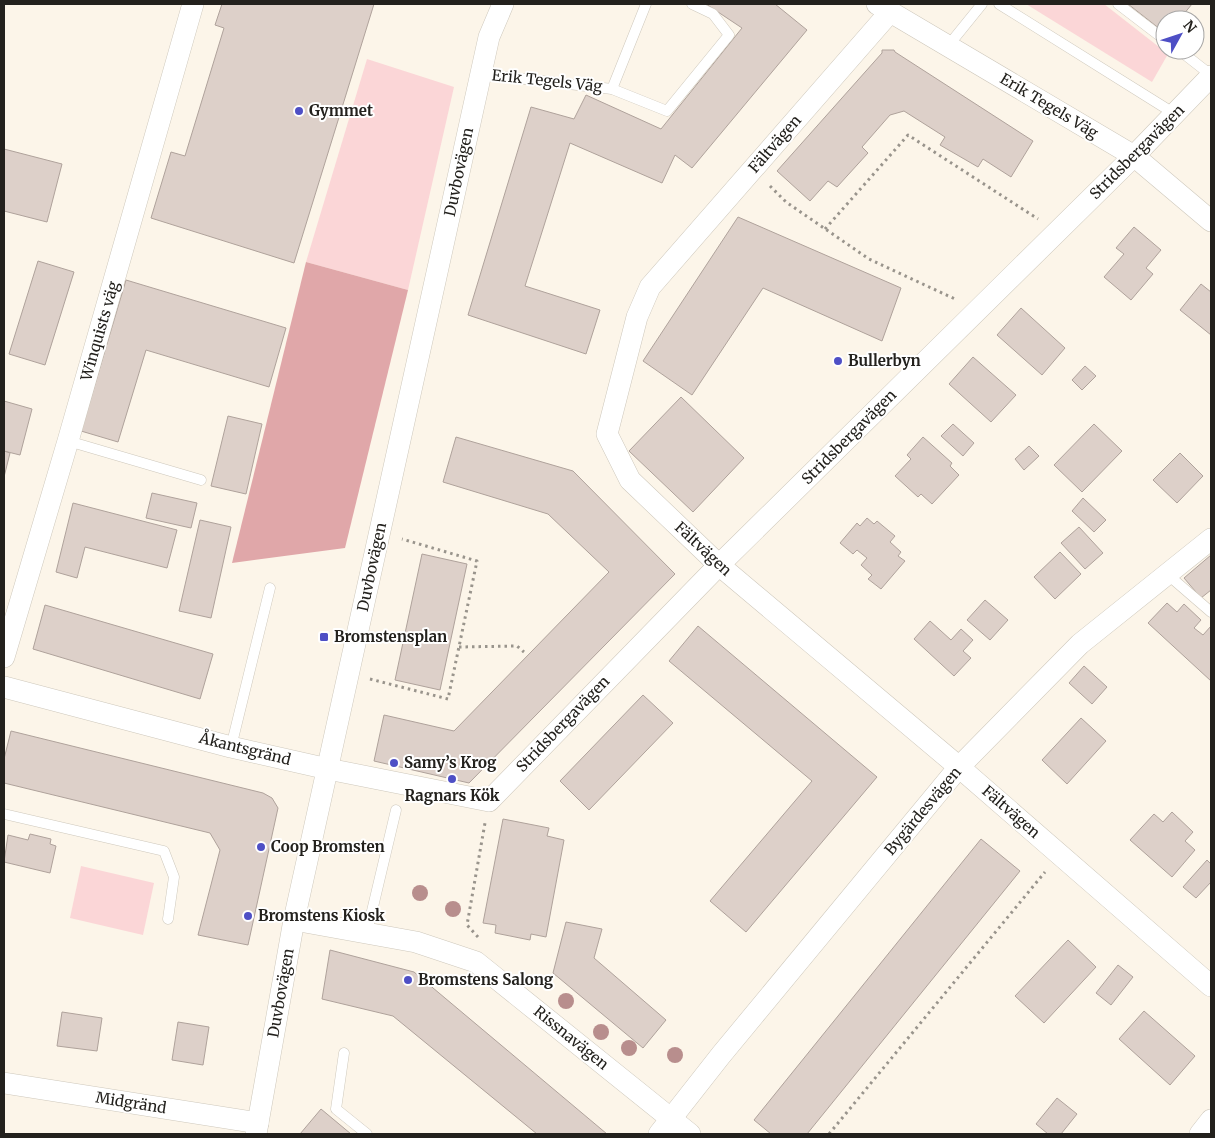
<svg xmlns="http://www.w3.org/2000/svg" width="1215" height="1138" font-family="Merriweather,serif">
	<rect width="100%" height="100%" fill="#fcf5e9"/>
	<g fill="#fbd6d7">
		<path d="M1026 4H1104L1168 54 1152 82Z"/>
		<path d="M367 59 454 87 408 290 306 262Z"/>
		<path d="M81 866 154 883 143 935 70 918Z"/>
	</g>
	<path fill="#e0a7a9" d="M306 262 408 290 345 548 232 563Z"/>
	<g fill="#ddd0c9" stroke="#afa29b">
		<path d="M222 4H374L294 263 151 218 171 152 185 156 224 28 215 25Z"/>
		<path d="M706 4H775L807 30 692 168 675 155 662 183 570 143 525 286 600 310 586 354 468 315 531 107 574 119 586 95 661 129 742 28Z"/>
		<path d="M1128 4H1192L1179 20H1165V33Z"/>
		<path d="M882 50H894L895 52 1033 141 1011 177 983 159 978 167 940 145 945 137 904 111 890 115 862 147 868 153 837 187 828 181 810 201 777 171 882 53Z"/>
		<path d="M4 149 62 164 47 222 4 211Z"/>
		<path d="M738 217 901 288 882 341 763 288 692 395 643 361Z"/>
		<path d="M1134 227 1161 250 1146 268 1153 274 1131 300 1104 277 1124 254 1116 248Z"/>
		<path d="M38 261 74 272 45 365 9 354Z"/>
		<path d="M126 280 286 328 269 387 146 350 118 442 81 431Z"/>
		<path d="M1201 284 1211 292V335L1180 310Z"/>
		<path d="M1021 308 1065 348 1042 375 997 335Z"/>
		<path d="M973 357 1016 395 991 422 949 384Z"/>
		<path d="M1085 366 1096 376 1082 390 1072 380Z"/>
		<path d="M681 397 744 458 693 512 629 451Z"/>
		<path d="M4 401 32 409 20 455 4 451Z"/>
		<path d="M228 416 262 424 246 494 211 486Z"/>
		<path d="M953 424 974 443 963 456 941 436Z"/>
		<path d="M1094 424 1122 451 1082 492 1054 465Z"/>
		<path d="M456 437 573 471 675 574 469 783 374 761 384 715 454 731 609 572 548 514 443 482Z"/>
		<path d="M923 437 952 463 950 466 959 475 932 504 921 494 918 497 895 476 911 459 907 455Z"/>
		<path d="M1029 446 1039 456 1024 470 1015 459Z"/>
		<path d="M4 451 10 453 4 477Z"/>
		<path d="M1180 453 1203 476 1177 503 1153 480Z"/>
		<path d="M152 493 197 503 191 528 146 518Z"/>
		<path d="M1083 498 1106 520 1094 532 1072 511Z"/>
		<path d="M73 503 177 530 167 568 85 547 77 578 56 572Z"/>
		<path d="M867 518 874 524 877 521 895 536 890 542 901 552 898 556 905 561 881 589 868 579 872 575 861 565 867 558 857 550 853 554 840 543 857 523 860 526Z"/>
		<path d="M200 520 231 527 211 618 179 611Z"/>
		<path d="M1079 527 1103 553 1085 569 1061 543Z"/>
		<path d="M1060 552 1081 574 1055 599 1034 577Z"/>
		<path d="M422 554 467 564 440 690 395 680Z"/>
		<path d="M1211 555V590L1201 598 1184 578Z"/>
		<path d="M985 600 1008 620 990 640 967 620Z"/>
		<path d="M1167 603 1177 612 1184 604 1201 620 1194 628 1203 635 1211 626V681L1148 623Z"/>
		<path d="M45 605 213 654 200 699 33 649Z"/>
		<path d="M930 621 951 640 961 629 973 640 963 651 971 658 954 676 914 639Z"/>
		<path d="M698 626 877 777 746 932 710 901 812 781 669 661Z"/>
		<path d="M1084 666 1107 687 1092 704 1069 683Z"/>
		<path d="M643 695 673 723 589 810 560 781Z"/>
		<path d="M1081 718 1106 741 1067 784 1042 760Z"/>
		<path d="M11 731 263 793 272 798 278 808 248 945 198 935 220 850 210 833 4 783V759Z"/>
		<path d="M1172 812 1193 832 1185 841 1195 850 1172 877 1130 840 1154 814 1163 822Z"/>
		<path d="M503 819 549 828 547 836 564 840 546 937 531 934 530 940 495 933 496 925 483 923Z"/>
		<path d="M30 834 51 839 50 844 56 846 50 873 4 862 8 835 28 840Z"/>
		<path d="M981 839 1020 871 807 1134H771L754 1120Z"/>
		<path d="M1207 860 1211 864V882L1196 898 1183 887Z"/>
		<path d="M566 922 602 929 594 958 666 1020 643 1048 553 973Z"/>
		<path d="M1068 940 1096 967 1044 1023 1015 996Z"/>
		<path d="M330 950 414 972 607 1134H537L393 1016 322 999Z"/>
		<path d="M1118 965 1133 977 1111 1005 1096 993Z"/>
		<path d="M1144 1011 1195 1056 1170 1085 1119 1039Z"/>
		<path d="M62 1012 102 1018 97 1051 57 1046Z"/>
		<path d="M178 1022 209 1027 203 1065 172 1060Z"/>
		<path d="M1057 1098 1077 1114 1061 1134H1048L1036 1124Z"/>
		<path d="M321 1109 351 1134H300Z"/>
	</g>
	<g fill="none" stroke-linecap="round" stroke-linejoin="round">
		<g stroke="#cec8bc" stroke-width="11">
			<g id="service">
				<path d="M999 4 1175 114"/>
				<path d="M1118 4 1165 40"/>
				<path d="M948 46 982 4"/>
				<path d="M1179 50 1211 75"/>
				<path d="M481 74 612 89 667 111 729 35 713 14 692 4"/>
				<path d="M612 89 646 4"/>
				<path d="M68 441 201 480"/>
				<path d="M1167 574 1211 612"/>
				<path d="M231 747 270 588"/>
				<path d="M4 814 164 851 174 877 168 919"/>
				<path d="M367 932 396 810"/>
				<path d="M344 1053 336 1109 367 1134"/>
			</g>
		</g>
		<g stroke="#cec8bc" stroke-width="22">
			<g id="minor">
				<path d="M877 4 1134 156 1211 221"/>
				<path d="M890 12 650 287 637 317 607 434 630 480 719 565 959 767 1211 986"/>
				<path d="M4 657 68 441 193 4"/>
				<path d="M4 687 231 747 328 769 489 801 719 565 1134 156 1211 76"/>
				<path d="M294 920 416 942 476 962 690 1134"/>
				<path d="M4 1083 258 1123"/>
				<path d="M256 1134 294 920 489 37 503 4"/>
				<path d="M659 1134 721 1055 959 767 1080 644 1211 539"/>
				<path d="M1200 1134 1211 1120"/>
			</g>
		</g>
		<g stroke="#99948c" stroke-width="3" stroke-dasharray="2.5 4" stroke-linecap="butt">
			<path d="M770 186 786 202 869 259 955 299"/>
			<path d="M825 229 908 135 1038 219"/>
			<path d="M459 647 517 646 524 652"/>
			<path d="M370 679 448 699 477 561 402 539"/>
			<path d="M478 937 467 925 485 823"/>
			<path d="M829 1134 1045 872"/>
		</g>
		<use href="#service" stroke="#fff" stroke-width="10"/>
		<use href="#minor" stroke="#fff" stroke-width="21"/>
	</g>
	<g fill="#b88e8d">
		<circle cx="420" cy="893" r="8"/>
		<circle cx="453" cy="909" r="8"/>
		<circle cx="566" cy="1001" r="8"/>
		<circle cx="601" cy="1032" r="8"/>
		<circle cx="629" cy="1048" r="8"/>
		<circle cx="675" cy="1055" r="8"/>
	</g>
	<g fill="#4e4fc5" stroke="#fff" stroke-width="2">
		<circle cx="299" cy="111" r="5"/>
		<circle cx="838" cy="361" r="5"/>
		<rect x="319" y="632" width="10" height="10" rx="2.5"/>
		<circle cx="394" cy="763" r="5"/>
		<circle cx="452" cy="779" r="5"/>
		<circle cx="261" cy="847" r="5"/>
		<circle cx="248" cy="916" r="5"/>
		<circle cx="408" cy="980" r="5"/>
	</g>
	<g text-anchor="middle" stroke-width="4" stroke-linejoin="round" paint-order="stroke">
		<g font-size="15" fill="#23211d" stroke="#fff">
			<text transform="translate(547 81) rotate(6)" y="5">Erik Tegels Väg</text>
			<text transform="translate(1049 106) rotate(31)" y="5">Erik Tegels Väg</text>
			<text transform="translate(775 144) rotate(-49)" y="5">Fältvägen</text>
			<text transform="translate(1137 152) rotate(-45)" y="5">Stridsbergavägen</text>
			<text transform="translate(459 172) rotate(-78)" y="5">Duvbovägen</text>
			<text transform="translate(100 331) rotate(-74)" y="5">Winquists väg</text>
			<text transform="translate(849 437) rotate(-45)" y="5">Stridsbergavägen</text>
			<text transform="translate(703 549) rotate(43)" y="5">Fältvägen</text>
			<text transform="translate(372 567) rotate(-78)" y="5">Duvbovägen</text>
			<text transform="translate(563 724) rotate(-46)" y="5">Stridsbergavägen</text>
			<text transform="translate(245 749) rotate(14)" y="5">Åkantsgränd</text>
			<text transform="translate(923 811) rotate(-50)" y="5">Bygärdesvägen</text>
			<text transform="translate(1011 812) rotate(41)" y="5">Fältvägen</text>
			<text transform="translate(281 993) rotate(-80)" y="5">Duvbovägen</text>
			<text transform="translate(571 1038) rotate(39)" y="5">Rissnavägen</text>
			<text transform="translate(131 1103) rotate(9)" y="5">Midgränd</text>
		</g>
		<g font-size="15" font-weight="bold" fill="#23211d" stroke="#fff" text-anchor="start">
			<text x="309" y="116">Gymmet</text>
			<text x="848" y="366">Bullerbyn</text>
			<text x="334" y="642">Bromstensplan</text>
			<text x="404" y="768">Samy’s Krog</text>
			<text x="452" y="801" text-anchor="middle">Ragnars Kök</text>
			<text x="271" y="852">Coop Bromsten</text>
			<text x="258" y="921">Bromstens Kiosk</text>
			<text x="418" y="985">Bromstens Salong</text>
		</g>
	</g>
	<rect width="1215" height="1138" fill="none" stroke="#23211d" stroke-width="10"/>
	<g transform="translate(1180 35) rotate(50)"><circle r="24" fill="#ffffff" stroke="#a7a6a5"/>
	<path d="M0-4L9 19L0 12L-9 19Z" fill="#4e4fc5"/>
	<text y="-8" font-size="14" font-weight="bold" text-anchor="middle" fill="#23211d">N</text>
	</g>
</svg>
